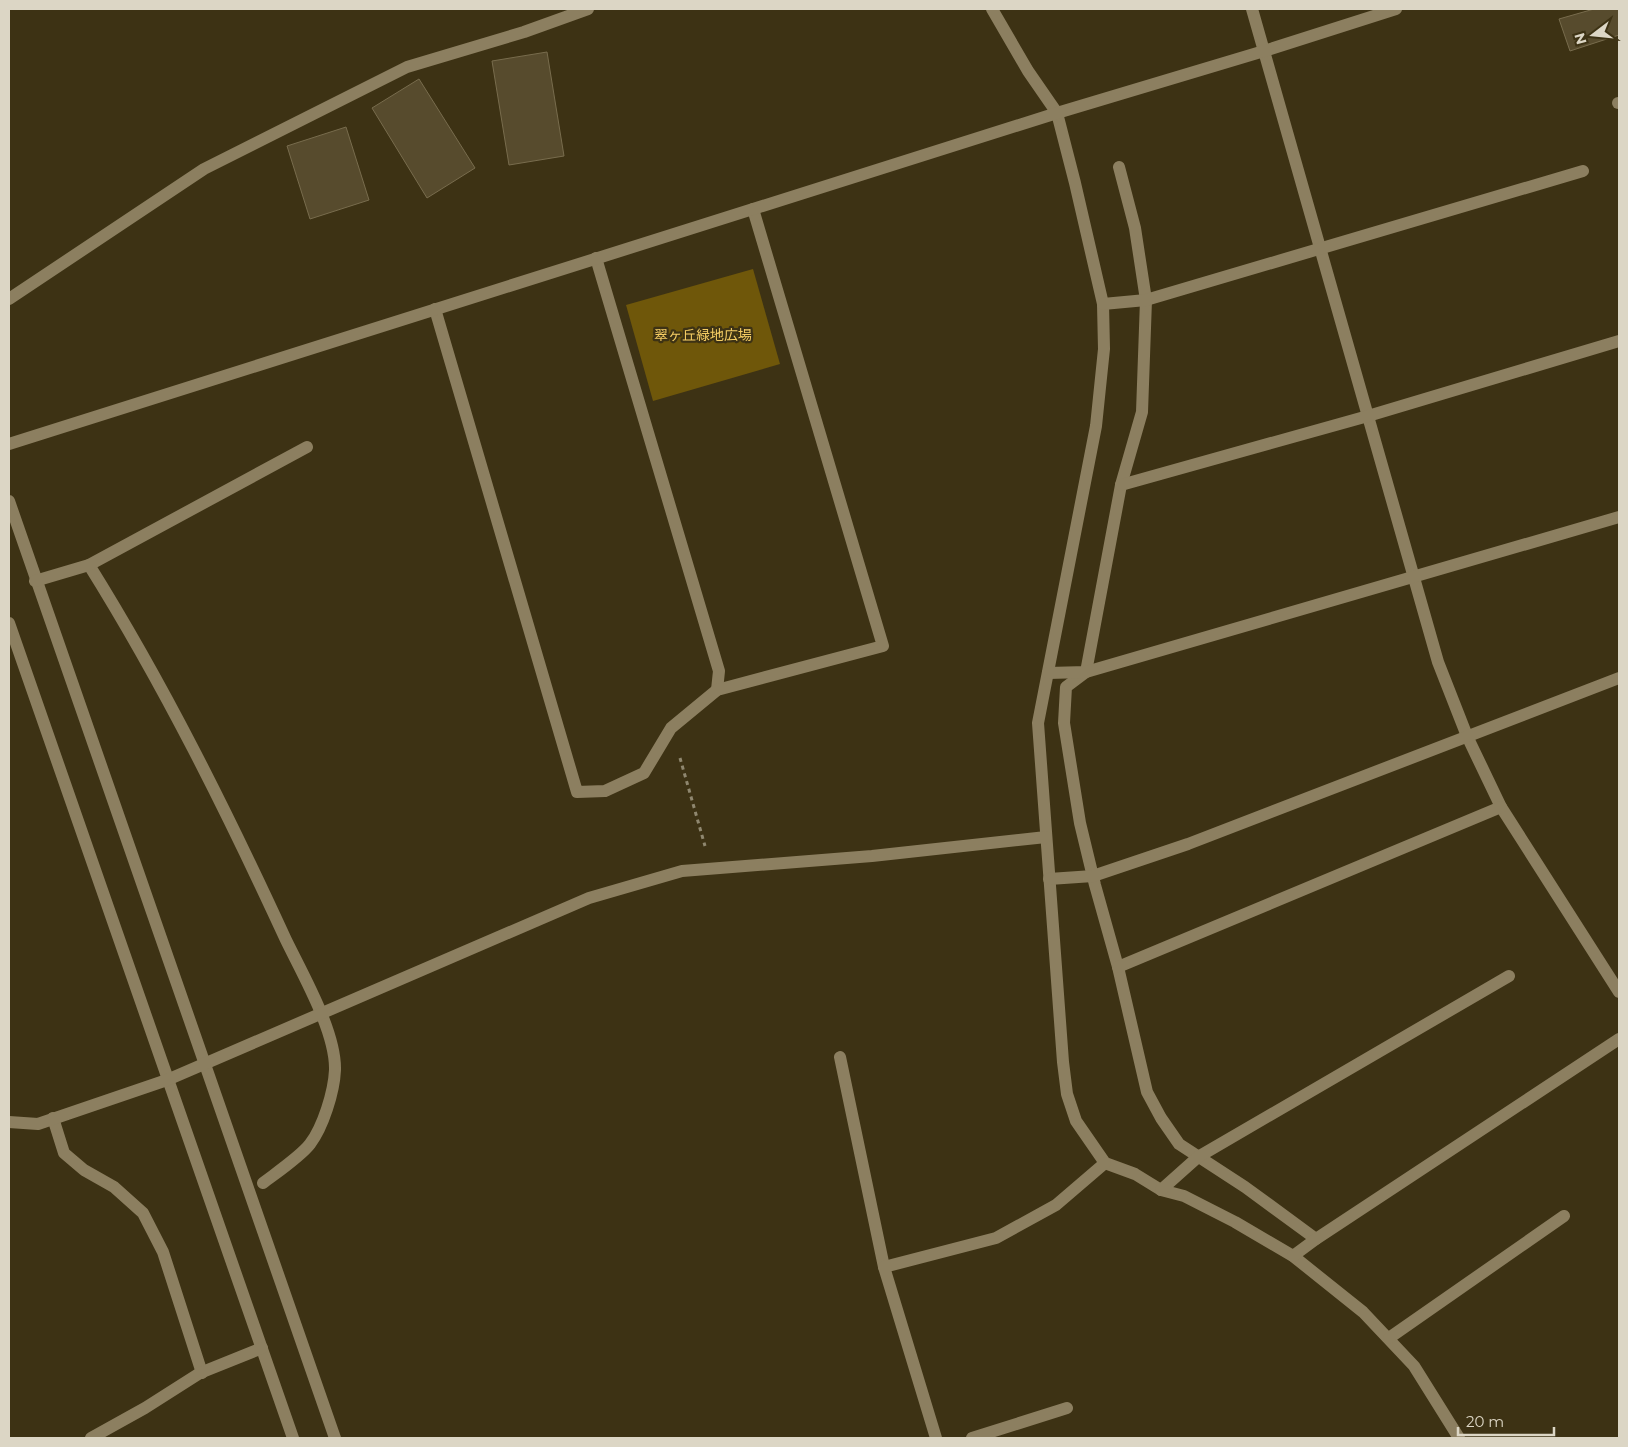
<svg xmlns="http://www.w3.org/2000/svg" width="1628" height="1447" font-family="Montserrat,'Noto Sans JP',sans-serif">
	<rect width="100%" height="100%" fill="#3d3214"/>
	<path fill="#6f570a" d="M753 269 780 364 653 401 626 305Z"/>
	<g fill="#574b2d" stroke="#786c4d">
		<path d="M1594 9H1619V35L1570 51 1559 19Z"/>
		<path d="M547 52 564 156 509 165 492 61Z"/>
		<path d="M419 79 475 168 427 198 372 108Z"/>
		<path d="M346 127 369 200 310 219 287 146Z"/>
	</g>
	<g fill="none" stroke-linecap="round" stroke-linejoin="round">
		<path stroke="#8f876f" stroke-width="3" stroke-dasharray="4 4" stroke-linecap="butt" d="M680 758 705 846"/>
		<g stroke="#8c7f60" stroke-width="12">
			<path d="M992 9 1028 71 1057 113 1075 183 1103 304 1104 349 1096 426 1038 723 1063 1062 1067 1094 1076 1121 1105 1163 1135 1174 1161 1190 1184 1196 1235 1222 1293 1256 1363 1312 1414 1366 1459 1438"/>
			<path d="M1252 9 1438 662 1467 736 1501 807 1619 992"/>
			<path d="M1618 103H1619"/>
			<path d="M1119 167 1135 228 1146 300 1142 412 1121 485 1086 672 1066 687 1064 723 1080 823 1095 885 1118 967 1147 1092 1161 1118 1179 1144 1245 1187 1316 1239"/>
			<path d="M596 258 719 671 717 690"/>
			<path d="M9 299 204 169 407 67 524 32 588 9"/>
			<path d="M1103 304 1146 300 1583 171"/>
			<path d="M435 309 577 792 605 791 644 773 671 728 717 690 883 646 753 209"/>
			<path d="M9 444 1057 113 1264 51 1396 9"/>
			<path d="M1121 485 1368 416 1619 341"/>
			<path d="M9 501 335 1438"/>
			<path d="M89 565C164 685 227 812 286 940 303 975 336 1032 335 1070 334 1092 323 1127 310 1144 301 1156 276 1173 263 1183"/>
			<path d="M35 581 89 565 307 447"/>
			<path d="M9 623 293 1438"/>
			<path d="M1048 673 1086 672 1619 517"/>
			<path d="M1049 879 1093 876 1188 844 1619 678"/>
			<path d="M1118 967 1501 807"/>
			<path d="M840 1057 884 1267"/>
			<path d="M53 1118 64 1153 84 1170 114 1187 143 1213 163 1252 202 1373"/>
			<path d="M9 1122 38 1124 167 1080 589 898 682 871 872 856 1046 837"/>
			<path d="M1161 1190 1198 1157 1509 976"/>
			<path d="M1293 1256 1316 1239 1619 1039"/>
			<path d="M1389 1338 1564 1216"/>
			<path d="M91 1438 145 1408 200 1373 262 1348"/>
			<path d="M936 1438 884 1267 996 1238 1056 1205 1105 1163"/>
			<path d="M972 1438 1067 1408"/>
		</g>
	</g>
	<g text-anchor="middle" stroke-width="4.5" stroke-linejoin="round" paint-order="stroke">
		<g font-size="14" fill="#f6ce64" stroke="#3d3214">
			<text x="703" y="340">翠ヶ丘緑地広場</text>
		</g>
	</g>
	<rect width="1628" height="1447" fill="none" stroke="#dcd6c5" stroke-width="20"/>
	<g transform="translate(1593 35) rotate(254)" stroke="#3d3214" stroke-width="4" paint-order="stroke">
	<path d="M0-4L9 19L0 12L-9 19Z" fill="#dcd6c5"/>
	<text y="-8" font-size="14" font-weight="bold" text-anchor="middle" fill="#dcd6c5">N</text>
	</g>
	<path d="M1458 1427v8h96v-8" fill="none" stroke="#dcd6c5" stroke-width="2.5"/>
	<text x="1466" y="1427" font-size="15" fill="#dcd6c5" stroke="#3d3214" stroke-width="4" paint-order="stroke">20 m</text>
</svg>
